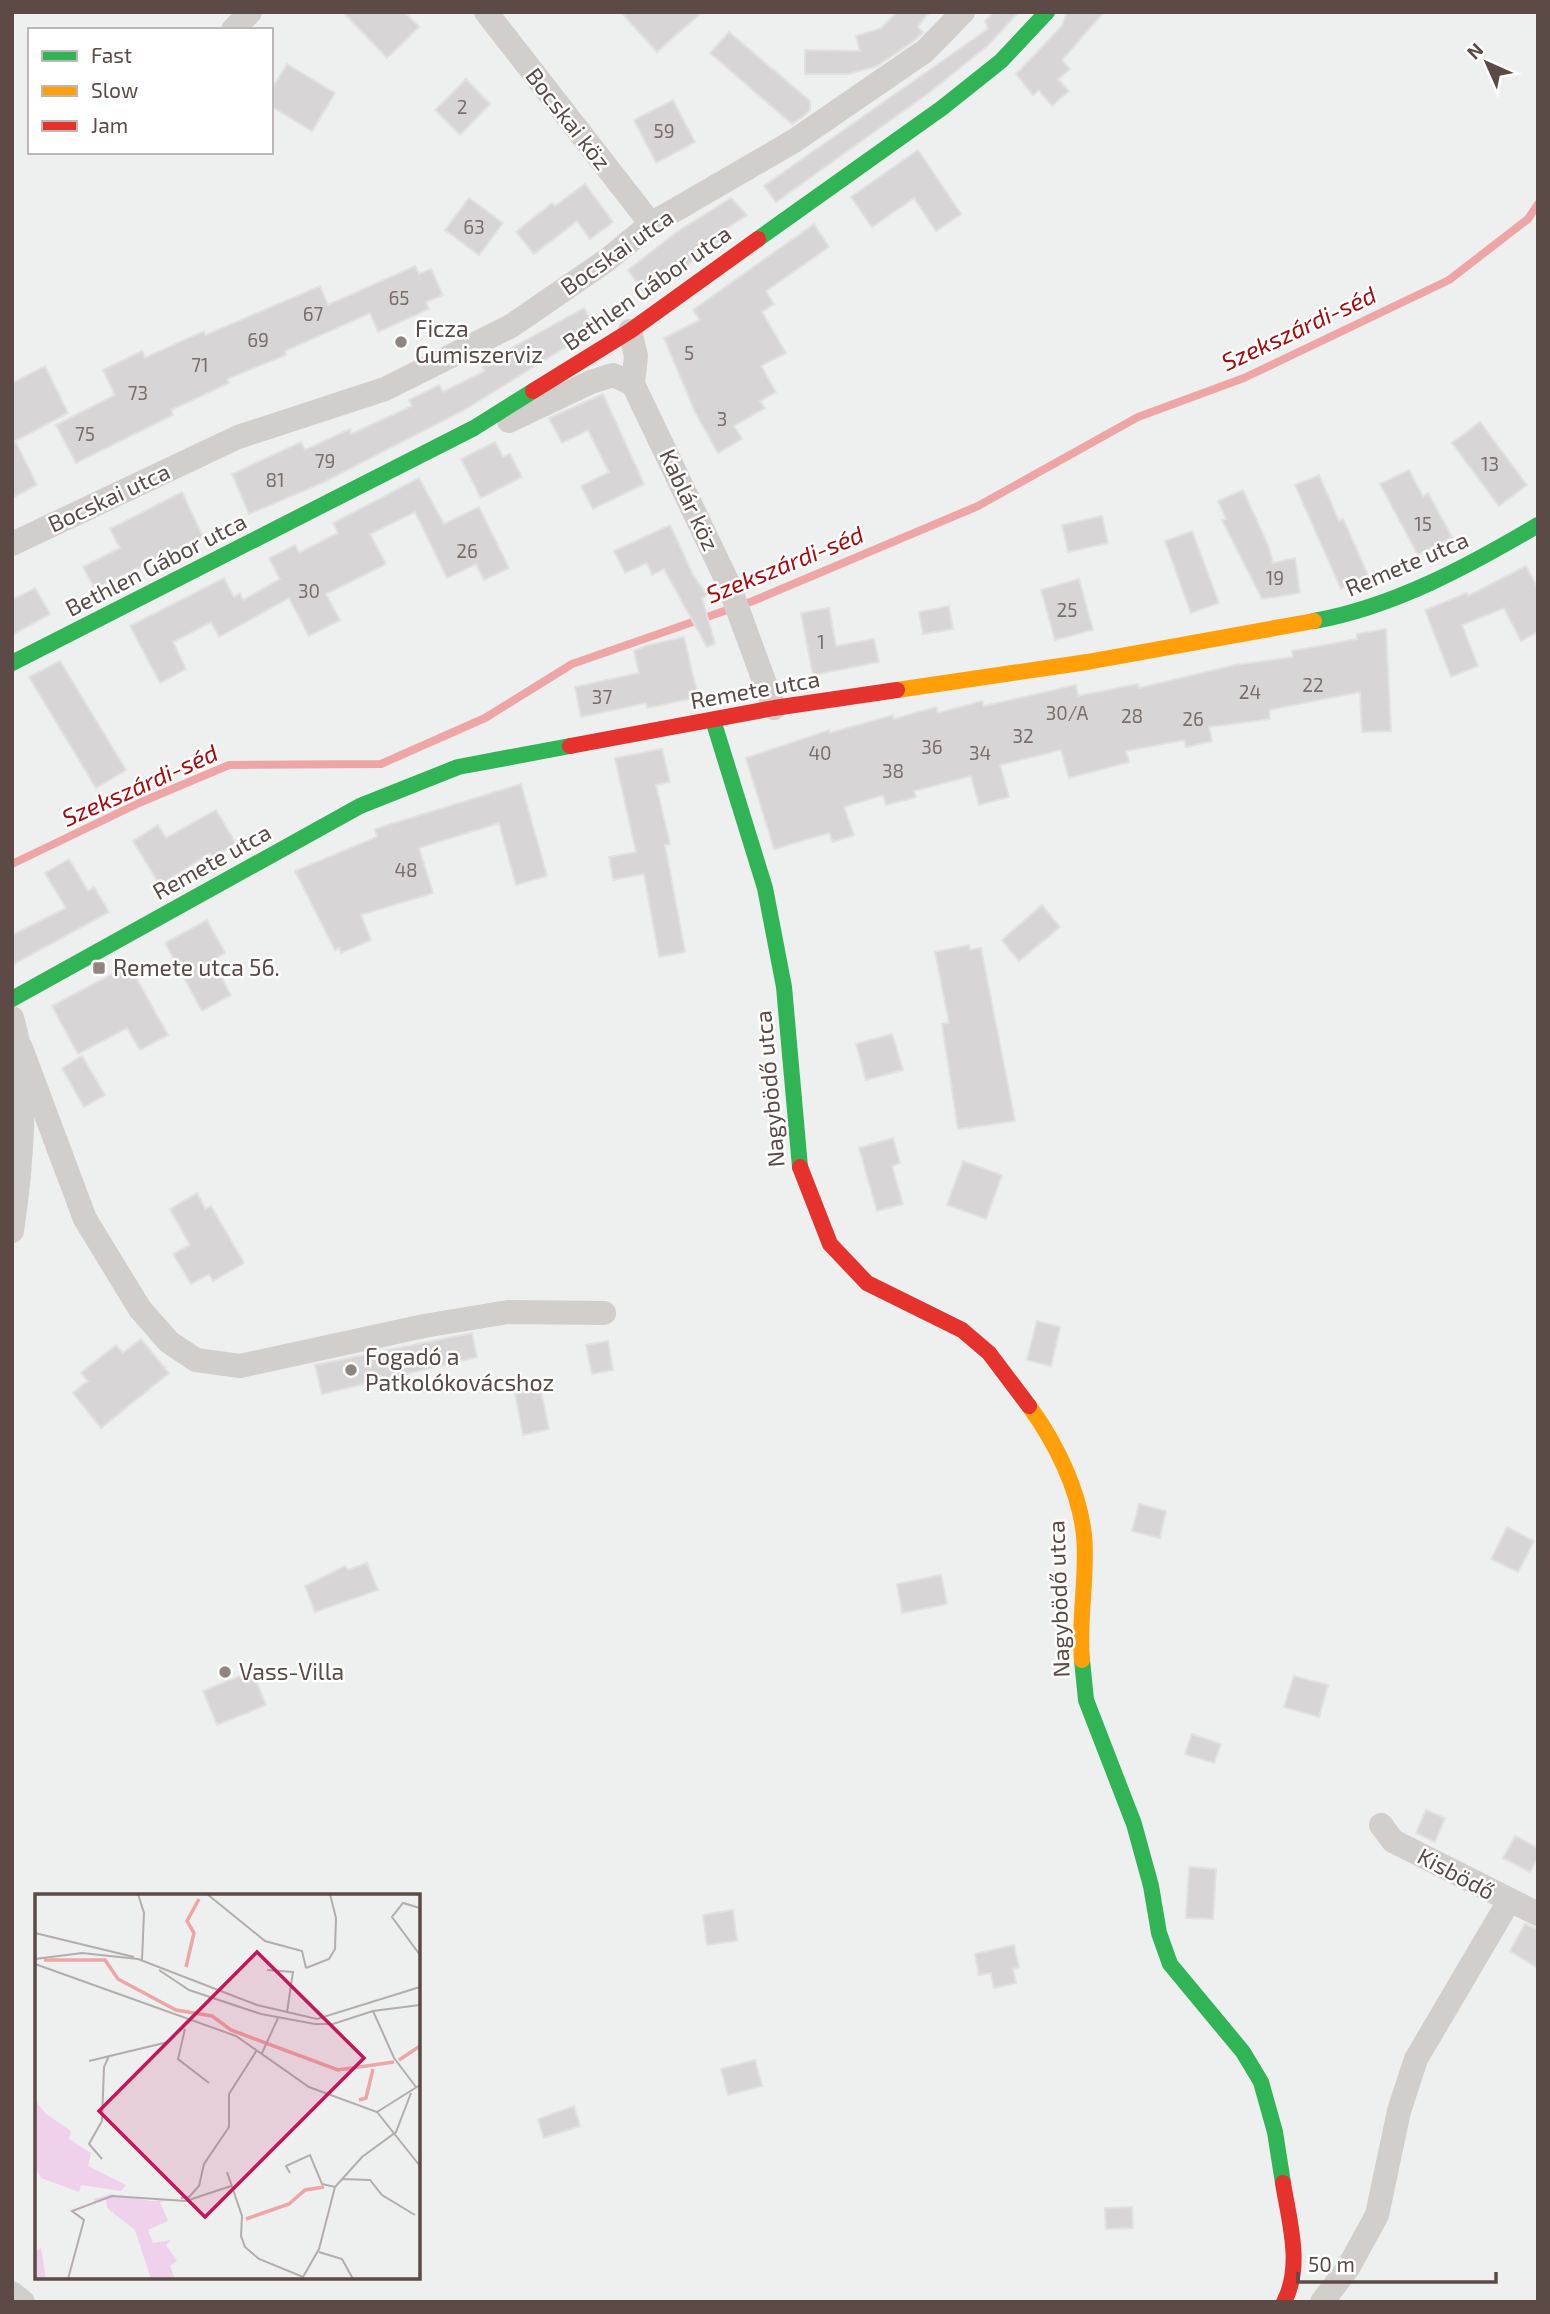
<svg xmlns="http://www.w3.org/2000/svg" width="1550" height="2314" font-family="'Exo 2',sans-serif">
	<rect width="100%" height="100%" fill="#eeefef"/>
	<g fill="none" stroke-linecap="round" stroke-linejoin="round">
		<path stroke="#eea5a6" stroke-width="8" d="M12 864 139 803 229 765 381 764 485 718 572 664 753 601 978 506 1138 417 1244 378 1449 280 1528 219 1538 204"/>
	</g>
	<g fill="#d7d5d5" stroke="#e1e1e0" stroke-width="2">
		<path d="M343 12H404L419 27 387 58Z"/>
		<path d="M621 12H702L657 52Z"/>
		<path d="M897 12H930L917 27 923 32 915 40 877 66 849 74H805V50L860 51 856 36 881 28Z"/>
		<path d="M994 12H1019L987 46 930 92 776 202 764 186 988 29 985 21Z"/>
		<path d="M1067 12H1104L1062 60 1070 69 1058 79 1069 91 1052 106 1039 90 1033 95 1016 74 1062 26Z"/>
		<path d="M729 32 810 101V110L804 116 792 124 710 53Z"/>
		<path d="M287 64 335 93 312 131 271 106V90Z"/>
		<path d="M466 79 490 104 460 135 435 110Z"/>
		<path d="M673 100 695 142 656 163 634 120Z"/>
		<path d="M918 150 961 214 936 231 914 198 872 227 851 197Z"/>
		<path d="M585 184 613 222 590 239 577 221 534 254 516 232 552 203 555 206Z"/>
		<path d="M469 198 503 223 479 255 445 230Z"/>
		<path d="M731 198 747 215 721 232 725 238 646 295 628 270 677 232Z"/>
		<path d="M814 224 829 247 766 291 774 304 762 312 786 353 761 366 776 392 760 401 765 408 734 426 742 439 718 453 695 412 664 338 700 320 693 310Z"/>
		<path d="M415 266 419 274 431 269 443 295 426 302 429 309 378 332 370 313 285 351 286 355 227 379 229 383 171 410 173 415 76 463 56 425 115 395 103 370 142 351 145 358 204 331 206 335 320 286 328 305Z"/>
		<path d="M584 308 595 329 464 410 322 483 249 514 232 474 301 442 305 450 350 429 351 434 412 406 409 400 439 385 443 392 485 371 481 365Z"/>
		<path d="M45 366 68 413 15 441 37 485 12 498V383Z"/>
		<path d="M603 394 644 484 593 509 581 486 609 472 588 430 562 443 549 418Z"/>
		<path d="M1480 422 1527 485 1499 506 1452 443Z"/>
		<path d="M495 442 503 457 510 454 522 477 481 498 461 459Z"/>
		<path d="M1409 470 1423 497 1428 493 1452 537 1418 555 1380 484Z"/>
		<path d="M1319 475 1339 521 1343 519 1369 577 1341 589 1295 485Z"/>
		<path d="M419 478 444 524 479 507 509 568 484 580 476 564 447 578 415 512 370 534 386 564 326 594 340 620 309 636 289 598 219 637 211 622 173 642 186 669 160 683 130 626 224 578 234 597 240 593 243 600 280 579 269 558 295 545 299 553 338 533 333 523Z"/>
		<path d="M1243 490 1268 545 1273 563 1295 558 1300 593 1262 599 1222 520 1226 519 1218 501Z"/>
		<path d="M182 492 203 537 95 589 83 567 120 548 110 529Z"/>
		<path d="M1102 516 1108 543 1068 552 1062 525Z"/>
		<path d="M670 525 693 575 707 595 702 598 715 644 707 647 664 569 652 575 647 563 625 573 614 551Z"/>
		<path d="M1192 531 1219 603 1191 613 1165 541Z"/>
		<path d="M1526 566 1538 588V632L1521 641 1504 608 1462 625 1478 666 1451 677 1425 610 1467 593 1468 596Z"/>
		<path d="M1079 579 1093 630 1055 640 1041 590Z"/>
		<path d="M35 588 50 614 12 635V600Z"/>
		<path d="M949 606 953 629 923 634 919 612Z"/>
		<path d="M829 608 836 646 874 639 879 662 813 675 801 613Z"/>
		<path d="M1386 629 1391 731 1362 732 1360 692 1269 710 1270 719 1209 727 1212 741 1186 747 1184 740 1126 751 1129 762 1069 778 1061 750 1000 765 1009 797 979 805 971 776 914 791 916 797 886 805 883 795 844 807 854 835 833 842 829 833 774 849 746 758 829 730 830 733 893 715 894 719 936 707 938 713 982 701 984 706 1076 685 1078 696 1138 684 1139 688 1235 665 1293 657 1292 651 1357 639V634Z"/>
		<path d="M684 637 698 697 647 708 646 703 581 717 575 687 639 673 634 651 645 646Z"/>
		<path d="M60 661 126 770 96 788 29 677Z"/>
		<path d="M662 749 670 782 656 785 670 844 665 845 685 952 659 957 644 874 613 880 609 857 636 852 615 758Z"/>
		<path d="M521 784 547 876 516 885 499 823 419 848 433 893 361 915 371 940 341 953 339 948 335 950 295 871 377 837 375 829Z"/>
		<path d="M216 810 236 844 213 857 210 853 160 885 133 841 158 825 166 838Z"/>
		<path d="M69 859 88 891 94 887 109 912 12 965V935L66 908 45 873Z"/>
		<path d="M1042 905 1060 927 1019 961 1002 940Z"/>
		<path d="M207 920 225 953 212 960 231 995 202 1011 165 943Z"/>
		<path d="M969 945 970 950 981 948 1015 1121 958 1129 942 1024 949 1023 935 952Z"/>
		<path d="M129 965 168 1035 140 1050 127 1028 78 1054 52 1006Z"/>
		<path d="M892 1034 903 1070 866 1080 856 1044Z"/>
		<path d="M82 1056 105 1095 84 1107 62 1068Z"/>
		<path d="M893 1138 900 1163 892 1166 903 1204 877 1211 859 1148Z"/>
		<path d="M963 1161 1002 1175 986 1219 947 1205Z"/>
		<path d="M197 1193 205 1209 211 1206 244 1263 213 1281 209 1274 191 1284 173 1254 190 1245 170 1209Z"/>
		<path d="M1037 1321 1060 1327 1051 1366 1027 1360Z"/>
		<path d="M472 1333 477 1357 322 1394 315 1365Z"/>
		<path d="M141 1339 169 1373 101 1428 73 1393 88 1381 81 1373 116 1345 123 1353Z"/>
		<path d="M608 1341 613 1370 592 1374 586 1345Z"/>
		<path d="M540 1387 549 1429 523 1435 515 1393Z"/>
		<path d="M1139 1504 1166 1511 1160 1538 1132 1531Z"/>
		<path d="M1507 1527 1534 1541 1518 1572 1491 1559Z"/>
		<path d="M367 1563 378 1590 315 1612 305 1586 345 1566 348 1570Z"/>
		<path d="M941 1575 947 1604 902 1613 897 1584Z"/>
		<path d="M252 1671 266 1705 217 1725 203 1691Z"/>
		<path d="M1294 1676 1328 1685 1319 1717 1284 1707Z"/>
		<path d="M1192 1734 1221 1744 1214 1763 1185 1754Z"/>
		<path d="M1426 1810 1445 1818 1435 1842 1416 1833Z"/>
		<path d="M1515 1836 1538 1848V1858L1530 1872 1503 1858Z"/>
		<path d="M1189 1867 1216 1869 1213 1919 1186 1918Z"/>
		<path d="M733 1910 737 1941 707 1945 703 1915Z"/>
		<path d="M1525 1924 1538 1929V1968L1510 1951Z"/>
		<path d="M1014 1945 1019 1967 1013 1969 1016 1983 994 1988 991 1973 979 1975 975 1954Z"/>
		<path d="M755 2060 762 2086 728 2095 721 2069Z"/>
		<path d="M574 2106 580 2126 544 2138 538 2119Z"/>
		<path d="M1132 2207 1133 2228 1106 2229 1105 2208Z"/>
	</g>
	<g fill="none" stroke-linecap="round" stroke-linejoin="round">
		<g stroke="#d2cecc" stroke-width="24">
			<path d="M486 12 651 224"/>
			<path d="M233 30 250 12"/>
			<path d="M630 331 636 356 633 384 728 583 774 708"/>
			<path d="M509 421 591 382 613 375 633 384"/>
			<path d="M12 544 238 437 385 389 511 326 607 260 651 224 794 141 925 51 963 12"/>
			<path d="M12 1018C30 1074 21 1172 12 1231"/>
			<path d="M21 1048 85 1219 140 1309 169 1342 196 1360 240 1366 424 1326 508 1312 604 1313"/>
			<path d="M1381 1825 1393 1841 1538 1914"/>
			<path d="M12 2293 23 2302"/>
			<path d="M1322 2302 1348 2268 1377 2215 1399 2111 1416 2059 1509 1901"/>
		</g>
		<g stroke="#30b455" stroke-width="16">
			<path d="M758 239 942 108 1001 61 1047 12"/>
			<path d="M1314 621C1393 607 1469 566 1538 525"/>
			<path d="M12 663 474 428 533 391"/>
			<path d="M713 720 765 888 784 987 800 1167"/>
			<path d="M12 999 360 806 458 767 570 746"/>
			<path d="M1082 1660 1086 1700 1134 1824 1151 1886 1159 1933 1170 1964 1243 2052 1261 2082 1275 2132 1283 2183"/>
		</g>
		<g stroke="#ff9f0a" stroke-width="16">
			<path d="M897 690 1087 662 1314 621"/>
			<path d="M1029 1406C1056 1443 1079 1490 1084 1535 1088 1576 1078 1619 1082 1660"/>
		</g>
		<g stroke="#e5322d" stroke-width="16">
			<path d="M533 391 630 331 758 239"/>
			<path d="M570 746 774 708 897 690"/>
			<path d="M800 1167 830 1244 867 1283 962 1330 989 1353 1029 1406"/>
			<path d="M1283 2183C1289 2221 1303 2266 1284 2302"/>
		</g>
	</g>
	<g fill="#8e8480" stroke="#fff" stroke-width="2.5">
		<circle cx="401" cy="342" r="7"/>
		<rect x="92" y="961" width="14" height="14" rx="3.5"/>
		<circle cx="351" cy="1370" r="7"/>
		<circle cx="225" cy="1672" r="7"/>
	</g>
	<g text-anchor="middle" stroke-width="5" stroke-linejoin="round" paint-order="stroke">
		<g font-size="19" fill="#7b6e6a">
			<text x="462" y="114">2</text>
			<text x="664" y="138">59</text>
			<text x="474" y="234">63</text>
			<text x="399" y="305">65</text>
			<text x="313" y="321">67</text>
			<text x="258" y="347">69</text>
			<text x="689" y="360">5</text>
			<text x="200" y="372">71</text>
			<text x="138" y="400">73</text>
			<text x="722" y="426">3</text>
			<text x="85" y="441">75</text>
			<text x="325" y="468">79</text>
			<text x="1490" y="471">13</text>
			<text x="275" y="487">81</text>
			<text x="1423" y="531">15</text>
			<text x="467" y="558">26</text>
			<text x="1275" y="585">19</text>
			<text x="309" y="598">30</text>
			<text x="1067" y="617">25</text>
			<text x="821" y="649">1</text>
			<text x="1313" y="692">22</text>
			<text x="1250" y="699">24</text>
			<text x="602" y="704">37</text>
			<text x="1067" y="720">30/A</text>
			<text x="1132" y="723">28</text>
			<text x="1193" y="726">26</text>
			<text x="1023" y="743">32</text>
			<text x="932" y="754">36</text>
			<text x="820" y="760">40</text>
			<text x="980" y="760">34</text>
			<text x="893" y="778">38</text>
			<text x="406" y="877">48</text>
		</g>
		<g font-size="23" fill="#5b4a45" stroke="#fff">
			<text transform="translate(568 119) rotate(52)" y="8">Bocskai köz</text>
			<text transform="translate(617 252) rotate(-35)" y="8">Bocskai utca</text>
			<text transform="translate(647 288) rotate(-35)" y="8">Bethlen Gábor utca</text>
			<text transform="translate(109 498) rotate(-25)" y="8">Bocskai utca</text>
			<text transform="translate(689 500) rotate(65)" y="8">Kablár köz</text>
			<text transform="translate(1407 564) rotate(-23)" y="8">Remete utca</text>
			<text transform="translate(156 565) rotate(-27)" y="8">Bethlen Gábor utca</text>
			<text transform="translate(755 690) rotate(-10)" y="8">Remete utca</text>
			<text transform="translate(212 862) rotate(-29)" y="8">Remete utca</text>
			<text transform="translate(770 1089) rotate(-95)" y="8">Nagybödő utca</text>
			<text transform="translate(1059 1599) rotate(-92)" y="8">Nagybödő utca</text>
			<text transform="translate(1456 1874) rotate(28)" y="8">Kisbödő</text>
		</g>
		<g font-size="23" fill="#5b4a45" stroke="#fff" text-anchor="start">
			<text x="415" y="337">Ficza<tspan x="415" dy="26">Gumiszerviz</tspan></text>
			<text x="113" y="976">Remete utca 56.</text>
			<text x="365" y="1365">Fogadó a<tspan x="365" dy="26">Patkolókovácshoz</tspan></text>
			<text x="239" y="1680">Vass-Villa</text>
		</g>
		<g font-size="24" font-style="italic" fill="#aa090c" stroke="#fff">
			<text transform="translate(1299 329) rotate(-25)" y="8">Szekszárdi-séd</text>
			<text transform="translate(785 565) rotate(-22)" y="8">Szekszárdi-séd</text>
			<text transform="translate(140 786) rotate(-24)" y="8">Szekszárdi-séd</text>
		</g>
	</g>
	<g transform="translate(35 1894)">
		<rect width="385" height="385" fill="#eeefef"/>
		<path d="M0 206 11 220 36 237 34 245 56 259 53 272 91 291 86 297 46 291 44 298 6 284 0 273ZM76 300 116 307 143 305 125 308 133 327 113 336 118 349 136 346 131 351 142 367 135 372 140 385H116L100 336 72 314 71 305 60 309 59 305ZM6 354 11 385H0V357Z" fill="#efd1eb"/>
		<path fill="none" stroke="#eea5a6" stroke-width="3.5" d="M9 66H70L83 85 141 116 177 122 196 136 303 176 359 168M151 73 159 39 152 27 164 5M364 166 385 152M324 206 331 204 338 175M211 325 254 310 270 296 289 293"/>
		<path fill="none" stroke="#b3adab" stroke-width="2" d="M103 0 109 19 107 66M172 0 230 47 267 57 271 74M385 14 368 9 357 23 385 61M0 39 99 63M0 65 47 59 103 65 222 111 282 125 385 93M0 70 201 142 274 193 342 218 385 272M271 74 294 65 300 55 301 24 295 0M124 76 154 96 226 120 280 130H298L338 117 385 111M232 76 258 78 252 118M338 117 359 164 381 193M150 135 143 165 174 189M227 159 243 124M54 167 133 148 154 127M342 218 385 191M67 265 54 250 67 227 69 173 74 162M192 278 207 322 206 342 210 353 224 365 268 383 284 355 300 293 327 263 361 238 376 199M255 279 251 272 275 261 287 290 300 293M307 285 335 286 347 301 380 321M146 304 154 303 164 292 169 270 194 233V200L222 156M284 358 307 365 318 385M33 385 49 326 37 317 77 302 151 307 196 292"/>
		<path fill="#c2185b" fill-opacity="0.15" stroke="#c2185b" stroke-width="3.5" d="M222 58 329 164 170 323 64 217Z"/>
		<rect width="385" height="385" fill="none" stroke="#5b4a45" stroke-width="3.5"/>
	</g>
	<rect width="1550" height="2314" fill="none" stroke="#5b4a45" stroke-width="28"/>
	<rect x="28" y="28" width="245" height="126" fill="#ffffff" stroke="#bdb7b5" stroke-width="2"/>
	<rect x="42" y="51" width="35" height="10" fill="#30b455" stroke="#bdb7b5" stroke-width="2"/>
	<text x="91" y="63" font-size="21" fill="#5b4a45">Fast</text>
	<rect x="42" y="86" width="35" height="10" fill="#ff9f0a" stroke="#bdb7b5" stroke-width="2"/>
	<text x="91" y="98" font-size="21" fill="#5b4a45">Slow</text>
	<rect x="42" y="121" width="35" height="10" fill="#e5322d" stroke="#bdb7b5" stroke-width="2"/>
	<text x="91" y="133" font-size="21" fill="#5b4a45">Jam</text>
	<g transform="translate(1487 63) rotate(315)" stroke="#ffffff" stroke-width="5" paint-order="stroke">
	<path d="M0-5L12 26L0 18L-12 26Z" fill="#5b4a45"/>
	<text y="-10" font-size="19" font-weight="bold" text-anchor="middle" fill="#5b4a45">N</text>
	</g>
	<path d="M1298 2272v10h198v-10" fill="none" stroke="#5b4a45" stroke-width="3.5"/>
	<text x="1308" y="2272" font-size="21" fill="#5b4a45" stroke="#ffffff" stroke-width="5" paint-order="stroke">50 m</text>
</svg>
